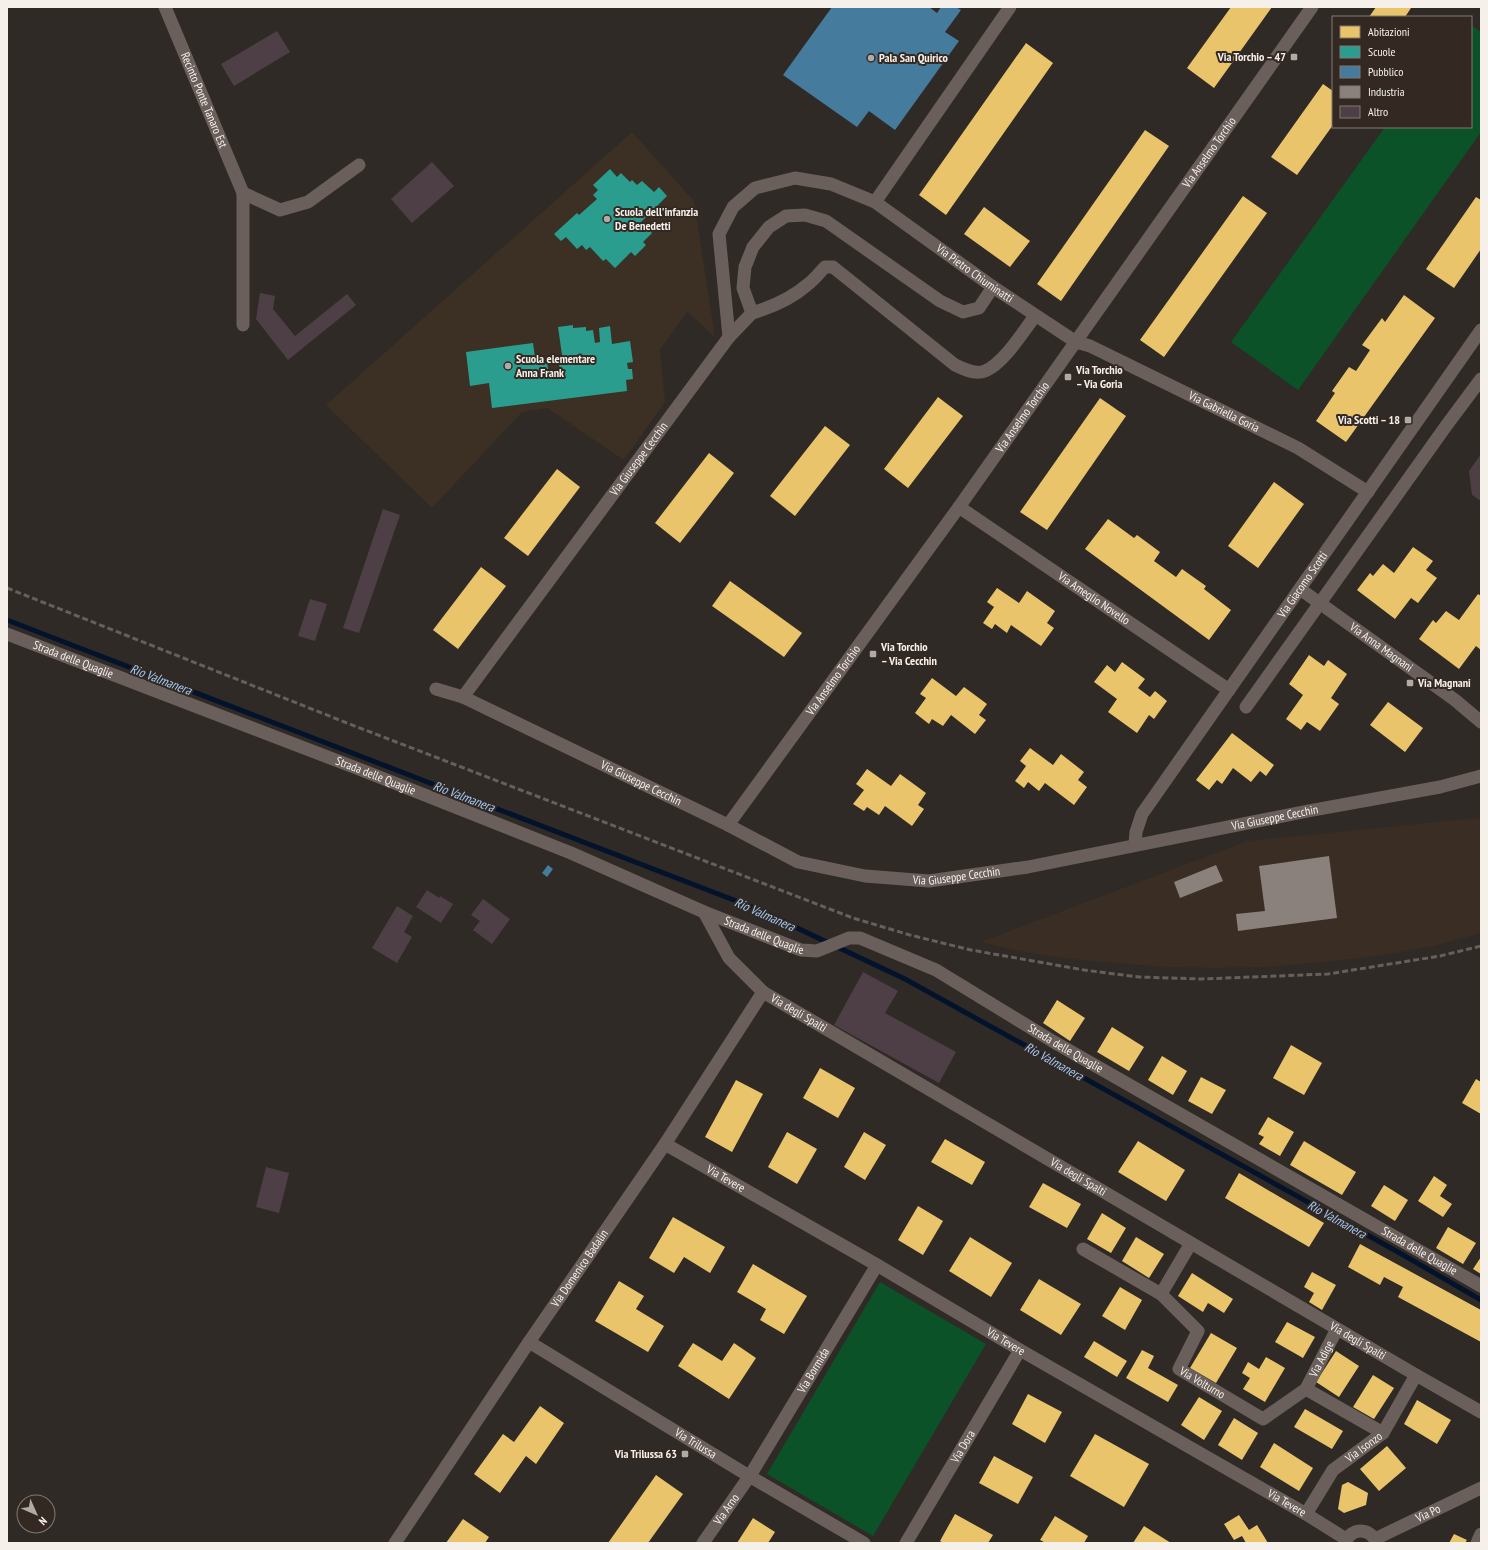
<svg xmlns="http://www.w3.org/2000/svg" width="1488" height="1550" font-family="'PT Sans Narrow',sans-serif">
	<rect width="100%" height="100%" fill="#2f2a26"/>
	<path fill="#3a2d23" d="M1477 818 1481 820V933L1434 946 1377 956 1322 962 1266 967 1215 968 1164 967 1070 959 1018 951 981 942 1247 841Z"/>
	<path fill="#3b3023" d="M632 132 694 201 715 337 687 312 660 350 665 402 624 460 547 408 522 412 432 508 326 405Z"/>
	<g fill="#0b5228">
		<path d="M1471 25 1481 32V132L1298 390 1231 342 1385 127H1471Z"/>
		<path d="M880 1282 986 1344 873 1536 767 1474Z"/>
	</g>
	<g fill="#e9c46a">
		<path d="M1231 7H1272L1214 88 1187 68Z"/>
		<path d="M1376 7H1410L1411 8 1405 17H1369Z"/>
		<path d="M1026 43 1053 63 946 215 919 195Z"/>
		<path d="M1323 84 1333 91V125L1297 175 1271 157Z"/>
		<path d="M1145 130 1169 146 1061 301 1037 284Z"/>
		<path d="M1243 196 1267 213 1164 357 1140 340Z"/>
		<path d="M1476 197 1481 200V249L1454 288 1426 269Z"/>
		<path d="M984 207 1030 241 1010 267 964 234Z"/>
		<path d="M1404 295 1435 318 1346 442 1316 421 1335 393 1332 391 1349 367 1356 371 1370 350 1362 345 1382 318 1385 322Z"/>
		<path d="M938 397 963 416 908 488 884 469Z"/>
		<path d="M1100 398 1126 416 1047 530 1020 512Z"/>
		<path d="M825 426 850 445 795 516 770 496Z"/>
		<path d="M709 453 734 473 680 543 655 523Z"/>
		<path d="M557 469 580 487 528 556 504 538Z"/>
		<path d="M1274 482 1304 504 1258 568 1228 546Z"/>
		<path d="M1108 519 1134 538 1137 535 1160 552 1154 561 1176 577 1182 569 1206 586 1204 589 1231 610 1209 640 1085 549Z"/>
		<path d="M1413 547 1433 561 1426 570 1437 578 1418 603 1411 598 1395 619 1357 590 1370 573 1373 576 1383 564 1394 573Z"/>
		<path d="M481 567 506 586 458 649 433 630Z"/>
		<path d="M730 581 802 633 784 657 712 606Z"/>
		<path d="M997 588 1019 603 1027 591 1055 611 1047 623 1054 628 1041 646 1011 625 1007 633 995 624 992 629 983 623 994 607 987 602Z"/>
		<path d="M1478 594 1481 596V650L1476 646 1459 669 1419 639 1433 620 1436 623 1446 611 1459 620Z"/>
		<path d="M1309 655 1324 666 1328 660 1347 674 1331 698 1339 704 1320 731 1307 722 1301 730 1286 719 1303 695 1289 684Z"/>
		<path d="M1122 662 1145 679 1138 688 1150 697 1155 691 1167 701 1154 719 1149 715 1137 733 1108 712 1117 699 1094 682 1107 665 1115 672Z"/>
		<path d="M932 678 956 696 964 687 987 704 979 715 986 720 975 734 951 715 943 726 932 719 929 724 915 713 926 698 920 694Z"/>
		<path d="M1388 702 1423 728 1405 752 1370 725Z"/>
		<path d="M1232 733 1274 765 1266 776 1260 771 1251 782 1233 768 1222 784 1217 780 1209 790 1196 780Z"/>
		<path d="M1030 748 1053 765 1061 754 1084 772 1078 780 1087 787 1074 805 1045 783 1039 791 1028 782 1024 788 1015 781 1026 766 1020 761Z"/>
		<path d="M867 769 891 786 900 774 926 793 918 805 924 809 912 826 885 806 879 815 867 807 864 811 853 804 864 790 856 784Z"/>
		<path d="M1057 1000 1085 1018 1070 1041 1043 1023Z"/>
		<path d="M1112 1027 1144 1047 1129 1071 1097 1052Z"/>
		<path d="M1291 1045 1322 1063 1304 1095 1273 1078Z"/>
		<path d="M1162 1056 1187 1071 1173 1095 1148 1080Z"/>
		<path d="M820 1068 855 1088 838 1118 803 1098Z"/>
		<path d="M1201 1077 1226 1090 1212 1114 1188 1101Z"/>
		<path d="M1476 1079 1481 1082V1114L1462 1103Z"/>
		<path d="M736 1080 763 1094 732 1152 705 1137Z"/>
		<path d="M1268 1117 1294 1132 1280 1156 1259 1144 1264 1137 1258 1134Z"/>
		<path d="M787 1132 817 1149 797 1184 768 1167Z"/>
		<path d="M864 1132 886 1145 865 1180 844 1167Z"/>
		<path d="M945 1139 985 1162 972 1185 931 1162Z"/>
		<path d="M1138 1141 1185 1170 1166 1201 1118 1172Z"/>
		<path d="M1304 1141 1356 1172 1342 1195 1290 1165Z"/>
		<path d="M1239 1173 1324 1223 1309 1247 1225 1198Z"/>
		<path d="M1434 1176 1447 1185 1440 1196 1452 1204 1443 1217 1418 1201Z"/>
		<path d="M1043 1183 1081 1204 1067 1228 1029 1207Z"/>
		<path d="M1384 1185 1408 1200 1395 1221 1371 1206Z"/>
		<path d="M918 1206 943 1221 923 1255 898 1240Z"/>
		<path d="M1102 1213 1126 1228 1111 1253 1087 1239Z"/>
		<path d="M673 1217 725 1247 710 1273 684 1257 674 1273 649 1258Z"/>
		<path d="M1448 1227 1476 1243 1463 1264 1436 1248Z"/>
		<path d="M970 1237 1012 1263 991 1297 949 1271Z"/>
		<path d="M1136 1237 1164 1254 1149 1278 1122 1261Z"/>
		<path d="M1360 1244 1481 1310V1342L1398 1297 1403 1287 1384 1277 1380 1285 1348 1267Z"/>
		<path d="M1481 1257V1274L1473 1269Z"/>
		<path d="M753 1264 807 1296 784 1334 760 1320 766 1309 737 1292Z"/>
		<path d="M1312 1272 1336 1285 1322 1310 1309 1302 1314 1293 1304 1287Z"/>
		<path d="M1192 1273 1233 1299 1224 1313 1208 1303 1203 1312 1178 1296Z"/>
		<path d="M1039 1279 1081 1304 1061 1335 1020 1310Z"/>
		<path d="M619 1281 644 1296 636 1309 664 1326 648 1352 595 1321Z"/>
		<path d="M1120 1287 1142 1300 1125 1330 1102 1316Z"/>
		<path d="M1287 1322 1315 1337 1303 1358 1275 1342Z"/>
		<path d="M1211 1333 1237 1348 1216 1383 1190 1368Z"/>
		<path d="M1094 1341 1127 1361 1117 1377 1084 1357Z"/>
		<path d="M693 1343 722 1361 734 1343 756 1358 729 1399 678 1366Z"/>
		<path d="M1142 1350 1154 1356 1148 1368 1178 1385 1168 1402 1126 1378Z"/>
		<path d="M1336 1351 1359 1366 1339 1397 1316 1382Z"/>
		<path d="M1266 1357 1285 1368 1265 1402 1243 1389 1250 1378 1242 1373 1248 1362 1259 1369Z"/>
		<path d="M1373 1375 1394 1388 1374 1419 1353 1407Z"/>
		<path d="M1028 1394 1062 1412 1045 1443 1012 1424Z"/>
		<path d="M1199 1397 1222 1411 1204 1440 1181 1425Z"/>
		<path d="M1417 1400 1451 1420 1437 1444 1404 1424Z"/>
		<path d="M540 1406 564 1423 536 1464 526 1456 500 1493 474 1474 503 1434 514 1442Z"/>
		<path d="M1305 1409 1343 1431 1332 1449 1294 1427Z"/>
		<path d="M1234 1418 1258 1433 1242 1460 1218 1445Z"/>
		<path d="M1095 1434 1149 1464 1124 1507 1070 1476Z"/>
		<path d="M1274 1443 1313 1468 1299 1491 1260 1467Z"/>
		<path d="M1387 1446 1406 1468 1379 1491 1360 1469Z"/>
		<path d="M994 1456 1033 1477 1018 1504 979 1483Z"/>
		<path d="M656 1475 683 1494 648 1543H608Z"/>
		<path d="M1348 1482 1368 1493 1366 1505 1344 1513 1338 1509 1342 1485Z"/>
		<path d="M955 1514 993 1535 988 1543H943L940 1541Z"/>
		<path d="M1239 1515 1249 1530 1257 1525 1268 1543H1246L1242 1536 1234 1540 1224 1524Z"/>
		<path d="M1055 1516 1088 1536 1084 1543H1046L1040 1540Z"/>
		<path d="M753 1518 775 1532 768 1543H737Z"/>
		<path d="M463 1519 489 1537 485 1543H446Z"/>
		<path d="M1144 1526 1171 1543H1133Z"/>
		<path d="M1454 1534 1467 1540 1465 1543H1449Z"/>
	</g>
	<g fill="#2a9d8f">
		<path d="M610 169 617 177 621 173 630 182 632 180 637 185 642 181 654 192 659 187 667 196 641 222 652 233 643 242 646 245 635 256 631 252 615 268 606 259 603 261 590 247 586 250 582 245 577 249 566 237 561 241 554 234 577 213 579 215 597 199 593 195 598 190 593 185Z"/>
		<path d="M573 325V328L586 327V331L593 330 595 343 600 342 599 328 610 326 612 344 630 341 633 362 627 363 628 369H632L633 379 626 380 627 391 492 408 489 383 470 386 466 352 533 343 536 364 547 362 549 374 560 373 559 362H563L558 327Z"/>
	</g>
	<g fill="#457b9d">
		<path d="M832 7H929L937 13 941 7H956L961 10 945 32 959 41 895 130 869 111 857 127 783 75Z"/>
		<path d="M548 865 553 869 547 877 542 873Z"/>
	</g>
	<g fill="#8a817c">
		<path d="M1329 856 1337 918 1238 931 1236 914 1265 911 1259 866Z"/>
		<path d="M1216 865 1223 881 1180 898 1174 882Z"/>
	</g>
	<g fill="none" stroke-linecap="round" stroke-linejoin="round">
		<path stroke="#04132c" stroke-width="5" d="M7 620 757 909 905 979 1398 1252 1481 1300"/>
	</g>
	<g fill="#4e3f46">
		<path d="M277 31 290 52 234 86 221 64Z"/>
		<path d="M432 162 454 186 412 223 391 199Z"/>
		<path d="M260 293 275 296 273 309 295 336 347 294 356 305 288 360 256 319Z"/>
		<path d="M1481 454V501L1472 495 1469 471Z"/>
		<path d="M383 509 400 515 359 633 343 628Z"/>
		<path d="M310 599 327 604 315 641 298 636Z"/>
		<path d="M427 890 439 898 440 896 453 904 441 923 416 907Z"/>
		<path d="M483 899 510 919 492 944 473 930 480 921 471 915Z"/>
		<path d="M397 906 413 916 404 932 412 937 397 963 372 948Z"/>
		<path d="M863 972 898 991 885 1013 956 1052 939 1083 834 1025Z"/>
		<path d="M266 1167 289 1173 279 1213 256 1207Z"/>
	</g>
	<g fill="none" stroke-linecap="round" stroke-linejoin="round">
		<g stroke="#6a5f5b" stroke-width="13">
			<path id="s1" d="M165 7 243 193 280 210 308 202 359 165"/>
			<path d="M243 193V325"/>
			<path d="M875 202 1010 7"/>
			<path d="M993 287 979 308 963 312 940 301 826 221 805 215 786 216 769 227 753 247 745 267 743 288 752 313C772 307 791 299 807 285 814 280 819 273 825 267H833L955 365C964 369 975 375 985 371 1003 364 1023 332 1035 316"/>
			<path id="s2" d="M729 337 719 234 733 207 755 188 795 178 831 184 875 202 993 287 1076 342 1090 346 1298 448 1368 492"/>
			<path id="s3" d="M959 507 1229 690"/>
			<path id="s4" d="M1300 589 1455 700 1481 722"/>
			<path id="s5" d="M7 634 359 769 571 853 704 912 801 950 817 951 849 938H860L936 970 1054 1042 1481 1286"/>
			<path id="s6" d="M436 689 463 697 728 825 798 862 865 876 929 881 1028 867 1308 811 1440 787 1481 776"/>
			<path id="s7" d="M463 697 729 337 752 313"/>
			<path d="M1246 707 1446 426 1481 379"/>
			<path id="s8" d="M728 825 959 507 1312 7"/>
			<path id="s9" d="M1135 844 1136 832 1142 814 1481 330"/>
			<path id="s10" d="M704 912 729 958 763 992 1416 1375 1481 1412"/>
			<path id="s11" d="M665 1144 877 1265 1020 1350 1306 1514 1346 1539"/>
			<path id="s12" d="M1083 1249 1161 1294 1198 1331 1179 1369 1263 1419 1306 1389 1383 1433"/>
			<path d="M1161 1294 1191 1243"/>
			<path id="s13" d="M529 1342 749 1476 864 1543"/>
			<path id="s14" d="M1306 1389 1337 1329"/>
			<path id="s15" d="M1306 1514 1333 1470 1383 1433 1416 1375"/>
			<path id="s16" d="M1375 1539 1481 1488"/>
			<path id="s17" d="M395 1543 529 1342 665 1144 763 992"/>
			<path id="s18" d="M703 1543 751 1474 877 1265"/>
			<path id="s19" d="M906 1543 1020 1350"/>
			<path d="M1345 1543C1351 1527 1370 1527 1377 1543"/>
			<path d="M1477 1543 1481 1534"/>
		</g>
		<path stroke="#665f5b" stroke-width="3" stroke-dasharray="6 3" stroke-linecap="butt" d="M7 588 347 723 853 918 910 935 971 950 1084 970 1139 977 1201 979 1328 974 1440 956 1481 946"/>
	</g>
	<g fill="#b0aba6" stroke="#332922" stroke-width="1.5">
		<rect x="1290" y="53" width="8" height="8" rx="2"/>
		<circle cx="871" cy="58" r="4"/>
		<circle cx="607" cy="219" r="4"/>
		<circle cx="508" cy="366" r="4"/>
		<rect x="1064" y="373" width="8" height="8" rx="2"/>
		<rect x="1404" y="416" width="8" height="8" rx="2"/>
		<rect x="869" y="650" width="8" height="8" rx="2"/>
		<rect x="1406" y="679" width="8" height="8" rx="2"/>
		<rect x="681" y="1450" width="8" height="8" rx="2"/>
	</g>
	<g text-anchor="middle" stroke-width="4" stroke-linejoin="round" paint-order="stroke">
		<g font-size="12" font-weight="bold" fill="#f6f0eb" stroke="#332922" text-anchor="start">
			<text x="1286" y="61" text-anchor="end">Via Torchio – 47</text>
			<text x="879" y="62">Pala San Quirico</text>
			<text x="615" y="216">Scuola dell'infanzia<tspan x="615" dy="14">De Benedetti</tspan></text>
			<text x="516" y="363">Scuola elementare<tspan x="516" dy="14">Anna Frank</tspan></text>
			<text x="1076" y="374">Via Torchio<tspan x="1076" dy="14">– Via Goria</tspan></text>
			<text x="1400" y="424" text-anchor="end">Via Scotti – 18</text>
			<text x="881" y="651">Via Torchio<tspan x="881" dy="14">– Via Cecchin</tspan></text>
			<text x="1418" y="687">Via Magnani</text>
			<text x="677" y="1458" text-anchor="end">Via Trilussa 63</text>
		</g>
		<g font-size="12" fill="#f6f0eb" stroke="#332922">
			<text dy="4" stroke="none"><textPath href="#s1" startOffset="101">Recinto Ponte Tanaro Est</textPath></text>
			<text dy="4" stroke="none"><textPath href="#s8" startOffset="827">Via Anselmo Torchio</textPath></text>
			<text dy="4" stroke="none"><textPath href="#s2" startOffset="411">Via Pietro Chiuminatti</textPath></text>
			<text dy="4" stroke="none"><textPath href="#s2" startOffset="697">Via Gabriella Goria</textPath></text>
			<text dy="4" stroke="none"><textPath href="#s8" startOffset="503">Via Anselmo Torchio</textPath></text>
			<text dy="4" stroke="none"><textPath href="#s7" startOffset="296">Via Giuseppe Cecchin</textPath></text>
			<text dy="4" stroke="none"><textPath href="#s9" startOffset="311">Via Giacomo Scotti</textPath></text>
			<text dy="4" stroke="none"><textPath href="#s3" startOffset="163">Via Ameglio Novello</textPath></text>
			<text dy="4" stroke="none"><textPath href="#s4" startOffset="100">Via Anna Magnani</textPath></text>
			<text dy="4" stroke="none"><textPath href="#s5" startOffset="71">Strada delle Quaglie</textPath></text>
			<text dy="4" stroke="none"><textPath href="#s8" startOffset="179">Via Anselmo Torchio</textPath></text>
			<text dy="4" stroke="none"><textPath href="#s5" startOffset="395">Strada delle Quaglie</textPath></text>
			<text dy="4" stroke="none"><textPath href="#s6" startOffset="226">Via Giuseppe Cecchin</textPath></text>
			<text dy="4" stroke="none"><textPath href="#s6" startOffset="886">Via Giuseppe Cecchin</textPath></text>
			<text dy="4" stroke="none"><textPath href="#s6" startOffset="562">Via Giuseppe Cecchin</textPath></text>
			<text dy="4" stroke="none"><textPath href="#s5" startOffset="815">Strada delle Quaglie</textPath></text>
			<text dy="4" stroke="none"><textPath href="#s10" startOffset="142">Via degli Spalti</textPath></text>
			<text dy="4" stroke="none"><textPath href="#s5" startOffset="1150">Strada delle Quaglie</textPath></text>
			<text dy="4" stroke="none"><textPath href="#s10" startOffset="466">Via degli Spalti</textPath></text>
			<text dy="4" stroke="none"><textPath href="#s11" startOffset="70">Via Tevere</textPath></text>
			<text dy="4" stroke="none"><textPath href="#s5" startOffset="1558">Strada delle Quaglie</textPath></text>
			<text dy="4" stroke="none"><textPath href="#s17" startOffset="331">Via Domenico Badalin</textPath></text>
			<text dy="4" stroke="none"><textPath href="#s11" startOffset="394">Via Tevere</textPath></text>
			<text dy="4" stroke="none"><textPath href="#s10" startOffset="790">Via degli Spalti</textPath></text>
			<text dy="4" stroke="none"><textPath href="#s14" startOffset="34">Via Adige</textPath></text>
			<text dy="4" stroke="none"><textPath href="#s18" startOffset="205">Via Bormida</textPath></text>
			<text dy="4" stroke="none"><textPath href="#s12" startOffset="212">Via Volturno</textPath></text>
			<text dy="4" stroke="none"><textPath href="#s13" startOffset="195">Via Trilussa</textPath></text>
			<text dy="4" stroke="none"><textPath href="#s19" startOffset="112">Via Dora</textPath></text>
			<text dy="4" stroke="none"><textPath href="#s15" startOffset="90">Via Isonzo</textPath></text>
			<text dy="4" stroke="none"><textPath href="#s11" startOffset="718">Via Tevere</textPath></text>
			<text dy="4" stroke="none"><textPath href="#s18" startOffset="41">Via Arno</textPath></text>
			<text dy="4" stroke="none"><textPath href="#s16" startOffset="59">Via Po</textPath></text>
		</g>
		<g font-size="13" font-style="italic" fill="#9fcbfc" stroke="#332922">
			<text transform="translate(161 679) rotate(21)" y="5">Rio Valmanera</text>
			<text transform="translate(464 796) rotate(21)" y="5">Rio Valmanera</text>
			<text transform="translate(765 914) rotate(24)" y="5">Rio Valmanera</text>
			<text transform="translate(1054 1061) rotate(29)" y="5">Rio Valmanera</text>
			<text transform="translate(1337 1219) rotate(29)" y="5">Rio Valmanera</text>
		</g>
	</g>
	<rect width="1488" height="1550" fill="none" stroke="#f6f0eb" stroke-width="16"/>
	<rect x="1332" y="16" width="140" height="112" fill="#332922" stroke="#817972"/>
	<rect x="1340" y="26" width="20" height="12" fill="#e9c46a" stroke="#817972"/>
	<text x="1368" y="36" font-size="12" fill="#f6f0eb">Abitazioni</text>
	<rect x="1340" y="46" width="20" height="12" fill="#2a9d8f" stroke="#817972"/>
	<text x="1368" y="56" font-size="12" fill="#f6f0eb">Scuole</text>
	<rect x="1340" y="66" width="20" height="12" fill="#457b9d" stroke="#817972"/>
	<text x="1368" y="76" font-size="12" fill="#f6f0eb">Pubblico</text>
	<rect x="1340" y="86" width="20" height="12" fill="#8a817c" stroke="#817972"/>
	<text x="1368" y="96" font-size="12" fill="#f6f0eb">Industria</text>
	<rect x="1340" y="106" width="20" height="12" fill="#4e3f46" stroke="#817972"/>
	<text x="1368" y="116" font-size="12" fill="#f6f0eb">Altro</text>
	<g transform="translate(36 1514) rotate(135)"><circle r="19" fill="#332922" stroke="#817972"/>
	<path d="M0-3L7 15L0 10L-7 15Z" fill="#b0aba6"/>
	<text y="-6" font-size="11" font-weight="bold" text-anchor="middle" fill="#f6f0eb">N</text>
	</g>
</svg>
